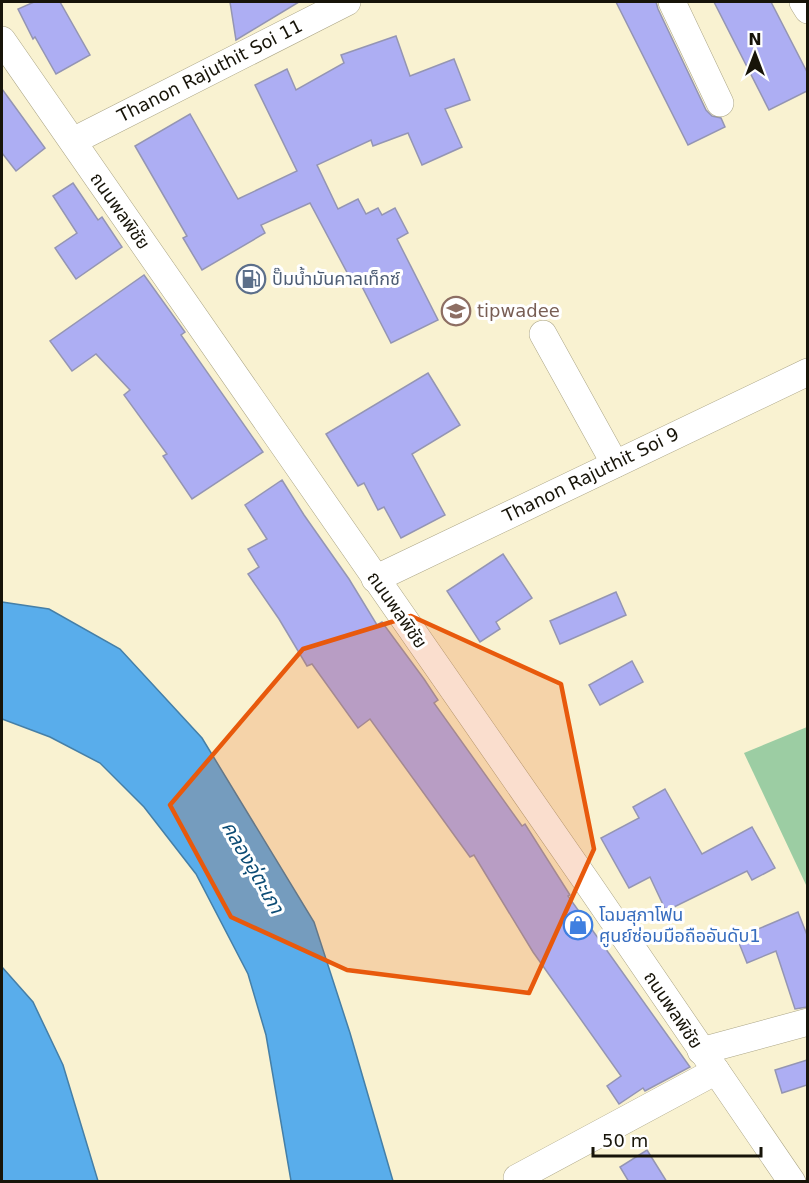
<svg xmlns="http://www.w3.org/2000/svg" width="809" height="1183" font-family="'DejaVu Sans','Noto Sans Thai',sans-serif">
	<rect width="100%" height="100%" fill="#f9f2d1"/>
	<path fill="#9ccda3" d="M807 727V887L744 753Z"/>
	<g fill="#59adeb" stroke="#457fa7" stroke-width="1.5">
		<path d="M2 602 49 609 120 649 202 738 314 922 350 1033 393 1181H291L266 1035 248 974 196 874 144 807 100 763 50 737 2 719Z"/>
		<path d="M2 967 33 1002 63 1065 98 1181H2Z"/>
	</g>
	<g fill="#adaef3" stroke="#9495b3" stroke-width="1.5">
		<path d="M34 2H60L90 55 56 74 35 37 33 39 18 9Z"/>
		<path d="M230 2H299L236 40Z"/>
		<path d="M616 2H656L658 9 706 110 712 116 721 118 725 127 688 145Z"/>
		<path d="M714 2H771L807 72V91L769 110Z"/>
		<path d="M396 36 410 76 454 59 470 100 445 109 462 147 422 165 408 133 373 146 371 140 317 165 338 209 358 199 366 214 378 208 382 215 395 208 408 233 397 239 438 320 391 343 356 275 350 278 310 203 261 225 265 233 202 270 183 238 187 236 135 146 190 114 238 199 297 171 255 85 287 69 296 90 344 63 341 55Z"/>
		<path d="M2 89 45 148 16 171 2 153Z"/>
		<path d="M73 183 98 220 102 217 122 247 76 279 55 248 77 233 53 196Z"/>
		<path d="M144 275 185 332 181 335 263 452 192 499 163 456 167 454 124 395 130 390 96 354 72 371 50 341Z"/>
		<path d="M428 373 460 425 412 454 445 515 401 538 384 507 378 510 364 483 358 486 326 434Z"/>
		<path d="M282 480 304 515 349 579 377 625 382 622 424 679 438 700 434 703 522 826 525 824 570 895 568 896 690 1067 645 1091 643 1088 619 1104 607 1086 621 1076 533 952 474 855 470 857 370 719 358 728 312 664 307 666 279 619 248 574 259 567 248 549 267 539 245 505Z"/>
		<path d="M503 554 532 598 496 622 500 629 480 642 447 591Z"/>
		<path d="M616 592 626 615 560 644 550 621Z"/>
		<path d="M632 661 643 682 600 705 589 685Z"/>
		<path d="M665 789 702 854 752 827 775 868 752 880 747 871 666 911 650 877 629 888 601 838 639 818 633 807Z"/>
		<path d="M798 912 807 935V1007L795 1009 776 951 747 963 737 938Z"/>
		<path d="M807 1060V1085L782 1093 775 1070Z"/>
		<path d="M647 1150 667 1182H629L620 1167Z"/>
	</g>
	<g fill="none" stroke-linecap="round" stroke-linejoin="round">
		<g stroke="#aba586" stroke-width="28">
			<g id="minor">
				<path d="M672 2 720 103"/>
				<path d="M803 2 808 10"/>
				<path d="M2 40 589 885 792 1182"/>
				<path d="M73 141 347 2"/>
				<path d="M543 334 615 464"/>
				<path d="M375 579 808 372"/>
				<path d="M701 1051 808 1022"/>
				<path d="M517 1178 716 1071"/>
			</g>
		</g>
		<use href="#minor" stroke="#fff" stroke-width="27"/>
	</g>
	<path fill="#e8590c" fill-opacity="0.2" stroke="#e8590c" stroke-width="4.5" stroke-linejoin="round" d="M411 616 561 684 594 849 529 993 347 970 231 917 170 805 303 649Z"/>
	<defs>
		<g id="fuel-ring" transform="scale(1.5)"><circle r="9.5" fill="#fff" stroke="#5c6f8a" stroke-width="1.5"/><path d="M-5.5-6h7V0h2V4h1.3V-2.5L3-4.5l.8-.8L6-3V5H2.5V1h-1V6h-7ZM-4.2-4.7v3.2H.2V-4.7Z" fill="#5c6f8a"/></g>
		<g id="school-ring" transform="scale(1.5)"><circle r="9.5" fill="#fff" stroke="#8d6e63" stroke-width="1.5"/><path d="M0-5L7-2L0 1L-7-2ZM-4 1L0 2.5L4 1V4Q0 6-4 4Z" fill="#8d6e63"/></g>
		<g id="shop-ring" transform="scale(1.5)"><circle r="9.5" fill="#fff" stroke="#3f7fe0" stroke-width="1.5"/><path d="M-5-2.5h2.3a2.7 3.5 0 0 1 5.4 0H5L5.5 6h-11ZM-1.5-2.5h3a1.5 2.3 0 0 0-3 0Z" fill="#3f7fe0"/></g>
	</defs>
	<g fill-rule="evenodd">
		<use href="#fuel-ring" x="251" y="279"/>
		<use href="#school-ring" x="456" y="311"/>
		<use href="#shop-ring" x="578" y="925"/>
	</g>
	<g text-anchor="middle" stroke-width="6" stroke-linejoin="round" paint-order="stroke">
		<g font-size="18" fill="#171409" stroke="#fff">
			<text transform="translate(210 71) rotate(-27)" y="6">Thanon Rajuthit Soi 11</text>
			<text transform="translate(120 211) rotate(55)" y="6">ถนนพลพิชัย</text>
			<text transform="translate(591 475) rotate(-26)" y="6">Thanon Rajuthit Soi 9</text>
			<text transform="translate(397 610) rotate(55)" y="6">ถนนพลพิชัย</text>
			<text transform="translate(673 1010) rotate(56)" y="6">ถนนพลพิชัย</text>
		</g>
		<g font-size="18" fill="#4e5e75" stroke="#fff" text-anchor="start">
			<text x="272" y="285">ปั๊มน้ำมันคาลเท็กซ์</text>
		</g>
		<g font-size="18" fill="#785e54" stroke="#fff" text-anchor="start">
			<text x="477" y="317">tipwadee</text>
		</g>
		<g font-size="18" fill="#366cbe" stroke="#fff" text-anchor="start">
			<text x="599" y="921">โฉมสุภาโฟน<tspan x="599" dy="21">ศูนย์ซ่อมมือถืออันดับ1</tspan></text>
		</g>
		<g font-size="20" font-style="italic" fill="#0c4c75" stroke="#fff">
			<text transform="translate(253 867) rotate(60)" y="7">คลองอุ่ตะเภา</text>
		</g>
	</g>
	<rect width="809" height="1183" fill="none" stroke="#171409" stroke-width="6"/>
	<g transform="translate(755 54)" stroke="#ffffff" stroke-width="4.5" paint-order="stroke">
	<path d="M0-4.5L10 22L0 15L-10 22Z" fill="#171409"/>
	<text y="-9" font-size="16" font-weight="bold" text-anchor="middle" fill="#171409">N</text>
	</g>
	<path d="M593 1147v9h168v-9" fill="none" stroke="#171409" stroke-width="3"/>
	<text x="602" y="1147" font-size="18" fill="#171409" stroke="#ffffff" stroke-width="4.5" paint-order="stroke">50 m</text>
</svg>
